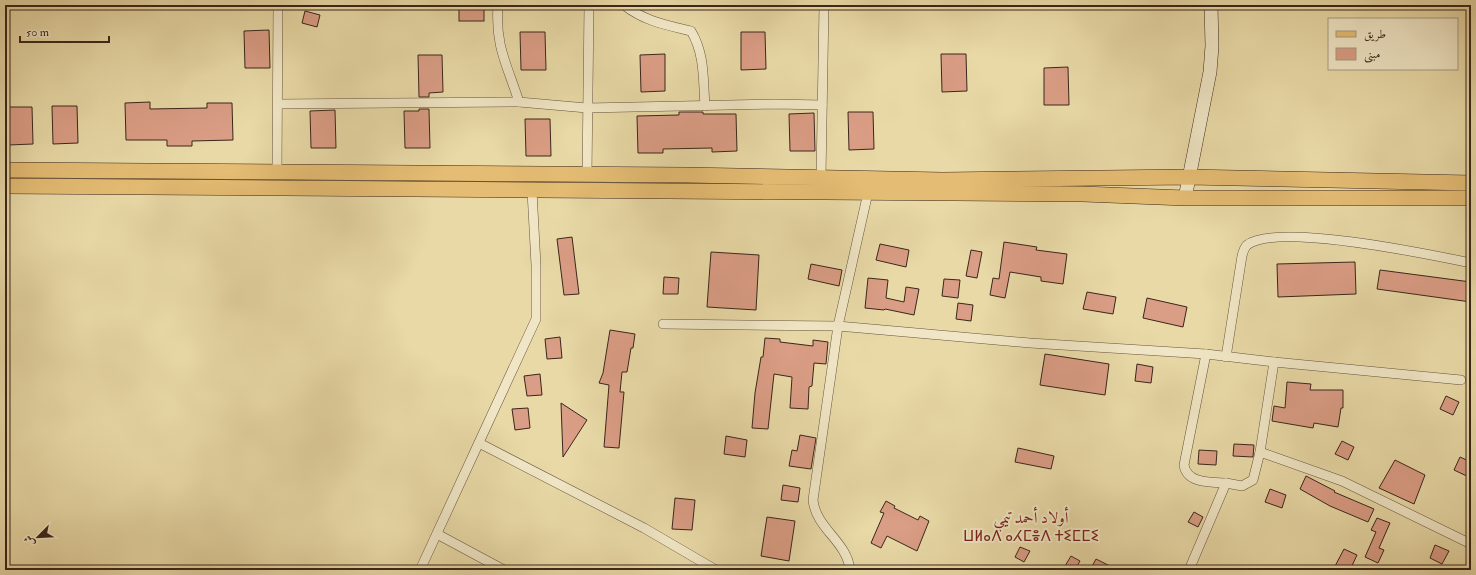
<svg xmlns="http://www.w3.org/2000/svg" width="1476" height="575" font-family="'IM FELL Double Pica',Amiri,'Noto Sans Tifinagh',serif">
	<rect width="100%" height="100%" fill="#e8d9a6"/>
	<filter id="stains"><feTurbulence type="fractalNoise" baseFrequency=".005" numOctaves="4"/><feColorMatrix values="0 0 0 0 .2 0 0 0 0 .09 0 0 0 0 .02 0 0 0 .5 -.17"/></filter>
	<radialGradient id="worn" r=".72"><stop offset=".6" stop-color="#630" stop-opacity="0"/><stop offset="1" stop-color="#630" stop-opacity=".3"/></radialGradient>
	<g fill="#da9d85" stroke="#3a261b">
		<rect x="459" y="5" width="25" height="16"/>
		<path d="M305 11 320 15 317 27 302 23Z"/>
		<path d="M269 30 270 68H245L244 31Z"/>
		<path d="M520 32H545L546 70H521Z"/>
		<path d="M741 32H765L766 69 741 70Z"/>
		<path d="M665 54V91L641 92 640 55Z"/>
		<path d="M941 54H966L967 91 942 92Z"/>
		<path d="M418 55H442L443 92 429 93V97H419Z"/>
		<path d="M1068 67 1069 105H1044V68Z"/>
		<path d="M150 102V109L207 108V103H232L233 140 192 141V146H167V140H126L125 103Z"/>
		<path d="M52 106H77L78 143 53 144Z"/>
		<path d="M7 107H32L33 144 8 145Z"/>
		<path d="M419 109H429L430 148H405L404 111H419Z"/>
		<path d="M335 110 336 148H311L310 111Z"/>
		<path d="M679 112H703V114H736L737 151 712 152V148L663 149V153H638L637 116 679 115Z"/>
		<path d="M848 112H873L874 149 849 150Z"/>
		<path d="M814 113 815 151H790L789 114Z"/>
		<path d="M525 119H550L551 156H526Z"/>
		<path d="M572 237 579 294 564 295 557 239Z"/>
		<path d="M1004 242 1037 247 1036 250 1067 254 1063 284 1041 281V277L1010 272 1005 298 990 295 993 278 999 279Z"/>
		<path d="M880 244 909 250 906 267 876 260Z"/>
		<path d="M971 250 982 252 977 278 966 276Z"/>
		<path d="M711 252 759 255 756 310 707 307Z"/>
		<path d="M1355 262 1356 294 1278 297 1277 264Z"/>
		<path d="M811 264 842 270 839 286 808 279Z"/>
		<path d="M1380 270 1471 282V302L1377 289Z"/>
		<path d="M664 277 679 278 678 294H663Z"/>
		<path d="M868 278 888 280 886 298 904 302 906 287 919 289 914 315 885 309 884 310 865 308Z"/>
		<path d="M944 279 960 280 958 298 942 296Z"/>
		<path d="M1087 292 1116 297 1113 314 1083 309Z"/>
		<path d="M1147 298 1187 307 1183 327 1143 318Z"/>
		<path d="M958 303 973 305 971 321 956 319Z"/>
		<path d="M610 330 635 334 633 348H631L627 372H622L620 392H624L619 448 604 447 609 385 599 383 603 373Z"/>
		<path d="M560 337 562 358 547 359 545 339Z"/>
		<path d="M765 338 780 339V342L813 346V340L828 342 826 364 814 363 812 386 809 387 808 409 790 408 792 377 774 374 768 429 752 428 755 393 761 357H763Z"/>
		<path d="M1045 354 1109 364 1105 395 1040 385Z"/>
		<path d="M1137 364 1153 367 1151 383 1135 381Z"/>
		<path d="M540 374 542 395 527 396 524 376Z"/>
		<path d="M1287 382 1311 384 1310 390H1343V408H1341L1338 427 1314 423 1313 428 1272 421 1274 406 1285 408Z"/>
		<path d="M1446 396 1459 402 1453 415 1440 409Z"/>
		<path d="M561 403 587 420 563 457Z"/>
		<path d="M528 408 530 428 515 430 512 409Z"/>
		<path d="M800 435 816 438 811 469 789 466 792 450 797 451Z"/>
		<path d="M726 436 747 440 745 457 724 454Z"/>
		<path d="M1342 441 1354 447 1348 460 1335 454Z"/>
		<path d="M1234 444 1254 445 1253 457 1233 456Z"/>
		<path d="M1018 448 1054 456 1051 469 1015 462Z"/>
		<path d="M1199 450 1217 451 1216 465 1198 464Z"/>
		<path d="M1460 457 1471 462V478L1454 470Z"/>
		<path d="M1395 460 1425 475 1414 504 1379 488Z"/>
		<path d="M1306 476 1335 491 1334 492 1374 509 1368 522 1330 506 1300 489Z"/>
		<path d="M783 485 800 488 798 502 781 500Z"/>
		<path d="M1270 489 1286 495 1282 508 1265 502Z"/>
		<path d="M675 498 695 500 692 530 672 529Z"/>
		<path d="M886 501 895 506 894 508 918 520 920 516 929 521 917 551 887 536 881 548 871 543 884 513 880 512Z"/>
		<path d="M1194 512 1203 517 1198 527 1188 522Z"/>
		<path d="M767 517 795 521 789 561 761 556Z"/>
		<path d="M1377 518 1390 523 1379 548 1384 550 1378 563 1365 557 1376 532 1371 530Z"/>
		<path d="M1435 545 1449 551 1442 564 1430 558Z"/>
		<path d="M1020 547 1030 551 1024 562 1015 557Z"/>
		<path d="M1344 549 1357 555 1350 570H1333Z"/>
		<path d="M1071 556 1080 561 1075 570 1065 566Z"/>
		<path d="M1096 559 1118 570H1090Z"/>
	</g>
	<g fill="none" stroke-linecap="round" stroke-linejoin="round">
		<g stroke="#66533e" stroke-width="10">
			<g id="street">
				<path d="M498 5C495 47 507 64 519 102L587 108 775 104 822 105"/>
				<path d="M624 5C644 21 666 25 691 31 705 54 703 80 705 106"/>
				<path d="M278 104 519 102"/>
				<path d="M277 172 278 5"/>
				<path d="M587 175 589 5"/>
				<path d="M821 177 824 5"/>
				<path d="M663 324 838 326 1030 343 1206 354 1274 362 1260 452 1253 480 1242 486 1226 483"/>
				<path d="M1226 357 1242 256C1243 252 1244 248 1247 245 1277 222 1432 255 1471 263"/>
				<path d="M1274 362 1461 380"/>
				<path d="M479 443 644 528 716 570"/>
				<path d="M1260 452 1342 481 1471 544"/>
				<path d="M437 534 504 570"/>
				<path d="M420 570 536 319V265L532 191"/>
				<path d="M850 570C847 541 816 529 813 500L838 326 869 188"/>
				<path d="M1189 570 1226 483C1211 482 1187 484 1184 465L1206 354"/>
			</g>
		</g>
		<g stroke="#3a261b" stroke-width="14">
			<path id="secondary" d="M1185 198 1210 72 1212 46 1211 5"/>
		</g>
		<g stroke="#3a261b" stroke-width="16">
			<g id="primary">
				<path d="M5 170 686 175 943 180 1189 177 1471 183"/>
				<path d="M5 186 1083 194 1185 198H1471"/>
			</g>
		</g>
		<use href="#street" stroke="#f0e6c5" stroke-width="9"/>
		<use href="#secondary" stroke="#f0e6c5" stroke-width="13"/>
		<use href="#primary" stroke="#e4bc73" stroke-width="15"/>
	</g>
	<g text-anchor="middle" stroke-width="4" stroke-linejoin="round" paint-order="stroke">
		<g font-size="16" fill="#7a1f14" stroke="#f0e6c5">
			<text x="1031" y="523">أولاد أحمد تيمي<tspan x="1031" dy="18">ⵡⵍⴰⴷ ⴰⵃⵎⴻⴷ ⵜⵉⵎⵎⵉ</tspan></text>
		</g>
	</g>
	<rect width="1476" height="575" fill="none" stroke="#e8d9a6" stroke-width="20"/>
	<rect x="6" y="6" width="1464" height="563" fill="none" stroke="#3a261b" stroke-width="2"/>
	<rect x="10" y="10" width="1456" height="555" fill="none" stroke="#3a261b"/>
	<rect x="1328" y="18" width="130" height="52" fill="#f0e6c5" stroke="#a79981"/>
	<rect x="1336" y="31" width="20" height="6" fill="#e4bc73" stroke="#a79981"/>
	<text x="1364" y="38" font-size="12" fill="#3a261b">طريق</text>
	<rect x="1336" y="48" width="20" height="12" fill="#da9d85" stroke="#a79981"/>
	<text x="1364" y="58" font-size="12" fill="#3a261b">مبنى</text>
	<g transform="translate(38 537) rotate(246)" stroke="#f0e6c5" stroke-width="3" paint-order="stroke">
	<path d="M0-3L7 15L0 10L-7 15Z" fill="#3a261b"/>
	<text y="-6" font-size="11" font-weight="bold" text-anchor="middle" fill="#3a261b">ش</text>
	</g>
	<path d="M20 36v6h89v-6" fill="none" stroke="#3a261b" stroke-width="2"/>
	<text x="26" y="36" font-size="12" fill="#3a261b" stroke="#f0e6c5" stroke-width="3" paint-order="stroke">50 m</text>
	<rect width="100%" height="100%" filter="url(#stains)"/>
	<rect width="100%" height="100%" fill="url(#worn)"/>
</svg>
